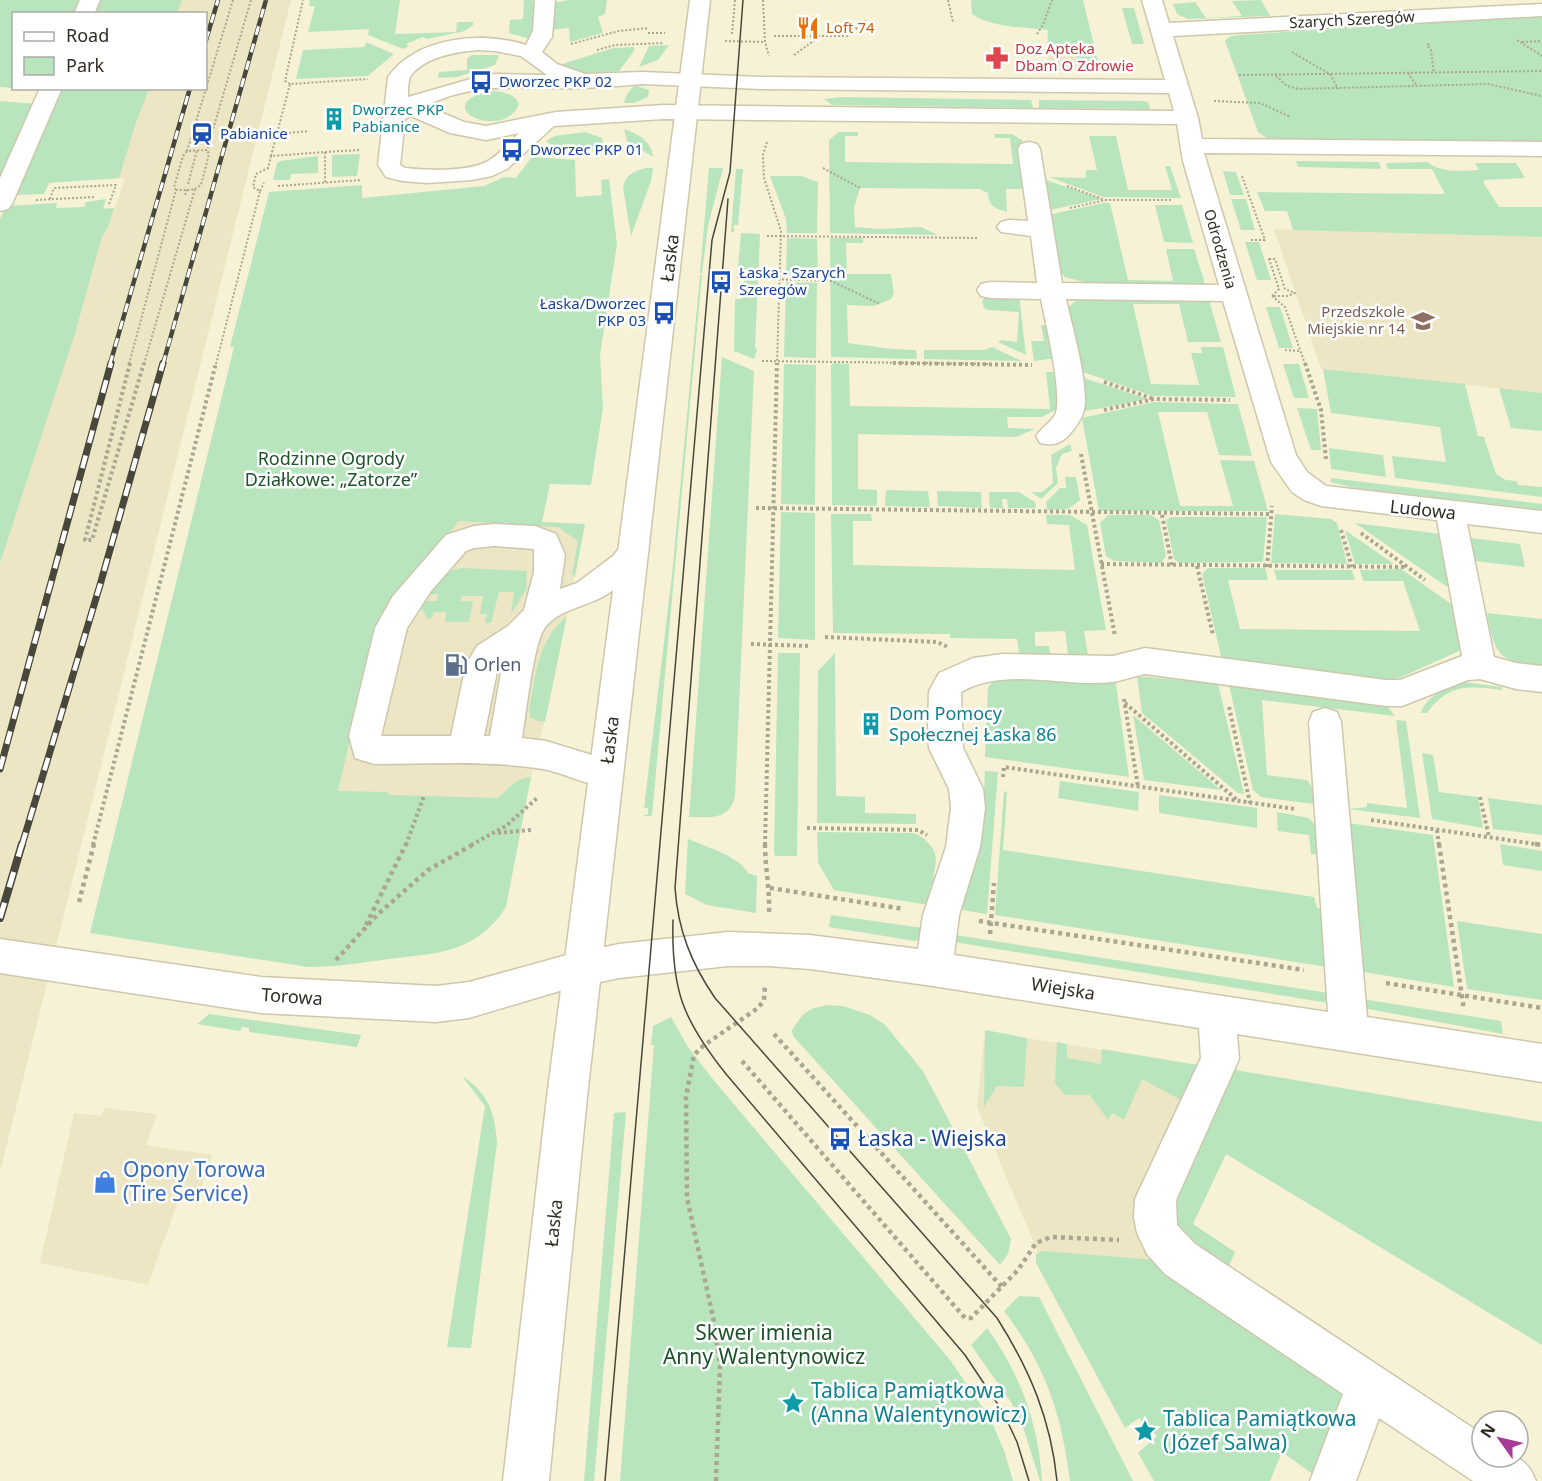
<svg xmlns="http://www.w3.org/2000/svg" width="1542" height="1481" font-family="'Noto Sans',sans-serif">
	<rect width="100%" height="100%" fill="#f7f2d6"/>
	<g fill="#ede6c4">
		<path d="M166 0H291L0 1172V423L76 210 115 208 125 178 96 180 132 89 206 88V14L160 13Z"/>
		<path d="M1046 52 1076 53 1080 70H1049Z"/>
		<path d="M1274 229 1542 237V393L1321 369Z"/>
		<path d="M451 512 542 523 585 524 550 698 525 801 335 795 360 631Z"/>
		<path d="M985 1030 1026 1038 1204 1066 1157 1260 1038 1253 977 1107Z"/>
		<path d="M105 1108 157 1114 146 1145 212 1155 199 1195 177 1204 148 1285 40 1263 74 1113 101 1116Z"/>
	</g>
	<g fill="#b8e5bd">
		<path d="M0 0H83L77 13 14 14 13 88 0 87Z"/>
		<path d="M99 0H182L177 13 93 14Z"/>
		<path d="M310 0H400L395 34 456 32 457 22H473V25L465 31 427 39 423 37 406 44 409 46 403 49 368 35 369 29 308 32 315 6H309Z"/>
		<path d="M524 0H533V34L530 39 509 33 510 20 523 19Z"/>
		<path d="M568 0H607L605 14 598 17 603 33 570 42 569 28 551 30 554 3Z"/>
		<path d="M971 0H1083L1100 70H1080L1076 53 1047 52 1048 30C1024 27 992 28 972 14Z"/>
		<path d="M1261 0 1270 16 1188 19 1177 14 1173 4 1195 2 1206 18 1242 16 1232 1Z"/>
		<path d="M1122 8H1134L1144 44H1132Z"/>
		<path d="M1542 16V142L1268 139 1258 132 1225 41 1229 37 1238 35Z"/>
		<path d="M366 42 394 54 368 76 296 79 303 50 365 47Z"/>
		<path d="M669 45 658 60 639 67 649 46Z"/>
		<path d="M634 47V51L619 71 583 73 559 65 613 48Z"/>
		<path d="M472 55H499L495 65 457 77 438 78 439 72 467 70V59Z"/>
		<path d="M634 85 649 90 648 97 634 103H624L626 96Z"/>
		<path d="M61 89H149L135 125 119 178 49 183 44 194 11 195Z"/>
		<path d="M492 91C503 92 514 93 519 104 503 144 424 104 492 91Z"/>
		<path d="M842 97 1031 100 1033 108 832 105 824 99Z"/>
		<path d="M1039 100 1144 101 1148 102 1150 109 1039 108Z"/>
		<path d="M0 101 36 104 0 186Z"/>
		<path d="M624 129C638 134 651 140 653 157L627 141Z"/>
		<path d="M585 132 602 138 604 147 596 150 551 145 546 141 555 136Z"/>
		<path d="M839 132H858V136H845V162L1013 164 1010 138H995L994 134H1012L1022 140 1030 189H1006L1007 212C995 208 989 207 988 193L979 189 860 188 854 208 855 227 880 229 921 227 938 235 830 233 829 140Z"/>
		<path d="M1089 136H1116L1128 190H1172L1165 166H1170L1181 198 1103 197 1049 177 1086 178V170H1097Z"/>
		<path d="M360 154 357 176 332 177V155Z"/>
		<path d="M318 156V173L291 174 290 180H273L277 163 280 161Z"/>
		<path d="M535 157 575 160 576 197 602 195 601 180 609 179 617 244 600 355 603 408 591 485 550 484 542 522 585 524 575 577 572 574 578 541 558 527 459 521 379 617 338 791 388 792V795L498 798C508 789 516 778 531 777L506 907C496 923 482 936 465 944 444 954 420 955 397 958 367 962 338 967 308 967L90 933 234 347H230L269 192 362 185V198L484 186 504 177 516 178 531 158Z"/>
		<path d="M1296 161 1379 162 1381 169 1298 167Z"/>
		<path d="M1427 162C1441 173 1462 171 1479 170L1475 163H1516L1525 178 1485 180 1483 182 1499 207H1542V237L1293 230 1287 211H1265L1257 192 1445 194 1432 169H1388L1386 163Z"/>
		<path d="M646 168H653L651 181 631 236 623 188C625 175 634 171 646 168Z"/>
		<path d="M709 168H723L708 226 702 273H700Z"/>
		<path d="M736 169H743L738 225H734V232H731Z"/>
		<path d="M1223 171 1236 172 1244 195H1230Z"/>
		<path d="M770 176H801L818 182 817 233H787L786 219Z"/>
		<path d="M1040 178 1102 199 1045 211Z"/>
		<path d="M106 199 103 209 114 208 108 227 102 236 76 330 0 563V219L6 206 57 203 56 208 84 207 86 202Z"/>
		<path d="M1231 199H1246L1255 230H1241Z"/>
		<path d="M1103 203H1110L1128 280 1173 281 1166 249H1194L1205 284 1087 283 1065 277 1059 271 1048 215Z"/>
		<path d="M1155 205H1182L1193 243 1164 242Z"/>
		<path d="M741 233 760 234 755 348 757 350 754 359 734 351 735 299H742L744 280 737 279Z"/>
		<path d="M787 238 817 239 818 277 786 276Z"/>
		<path d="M830 238H863V243H846L847 274H891L894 293 891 299 874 306 847 305 848 343C871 346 893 350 916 350L917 359 831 357Z"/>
		<path d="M1245 242H1259L1271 280H1257Z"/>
		<path d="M700 275H702L652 816H643L648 814V808H644L672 575Z"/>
		<path d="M786 282 817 283 816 358 784 357Z"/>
		<path d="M1019 295 1026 355 998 342 1001 340 1017 342 1019 312 988 310 984 308 982 302 985 296Z"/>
		<path d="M1086 299 1209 300 1221 342H1188L1179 304H1133L1151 384 1199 385 1191 353H1202L1201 347H1223L1236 397 1153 396 1074 369 1067 309 1074 302Z"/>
		<path d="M1266 307H1280L1293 348H1279Z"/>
		<path d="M1041 325H1052L1057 358 1034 361 1031 341H1044Z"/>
		<path d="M992 347 1022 361 924 359V350H984Z"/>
		<path d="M722 357 754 371 735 796C730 821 709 817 689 817Z"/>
		<path d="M834 363 849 364 850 406 1050 409 1046 372H1059V408L1042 417H1007L1008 428 1035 429 1016 437 858 434V489L877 490V506L832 505 831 365Z"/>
		<path d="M784 364 816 365 815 505 781 504Z"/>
		<path d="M1283 364H1299L1309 398H1294Z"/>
		<path d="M1323 369 1465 384 1478 436 1484 437 1496 474 1506 480 1517 481 1518 485 1542 487V497L1395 478 1392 456 1446 462 1440 427 1331 413Z"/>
		<path d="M1075 375 1147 399 1081 412Z"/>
		<path d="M1499 388 1542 393V431L1511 428Z"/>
		<path d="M1154 402 1238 404 1252 456 1219 455 1207 412H1158L1180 506H1233L1220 460 1254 461 1268 511H1099L1082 418Z"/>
		<path d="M1297 408 1317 409 1321 450H1311Z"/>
		<path d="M1070 444 1072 451 1062 454 1056 468 1058 483 1041 499 1031 492H1042L1053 483 1051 455Z"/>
		<path d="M1329 448 1383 455 1386 477 1331 469Z"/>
		<path d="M1065 477H1076L1080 500 1068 509 1047 510 1046 502 1060 488H1066Z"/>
		<path d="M1331 478 1542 504V510L1355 488 1331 482Z"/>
		<path d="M886 490 928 491 930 507 885 506Z"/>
		<path d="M937 491 981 492 982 508 938 506Z"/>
		<path d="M989 492H1019L1035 502 1036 508H1008L1007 499H1002L1003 508H990Z"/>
		<path d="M781 512 815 513V640L778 638Z"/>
		<path d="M831 514H871L872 521H853V565L1075 570 1069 525 1047 524 1046 515H1070L1087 525 1106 630 1084 631 1089 661H1069L1065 631 1035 632V646H1049L1051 660H1020L1017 639 950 638V634L833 633Z"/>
		<path d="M1275 514 1331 519 1337 523 1347 564 1271 563Z"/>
		<path d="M1108 515H1151L1159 520 1166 556 1161 563 1114 561 1106 556 1100 523Z"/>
		<path d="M1171 517H1267L1263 562 1179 563 1174 559 1166 520Z"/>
		<path d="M1355 523 1441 534 1453 591Z"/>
		<path d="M1345 530 1394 564H1355Z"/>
		<path d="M1471 538 1520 544 1525 567 1475 561Z"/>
		<path d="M462 568 527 571 526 590 511 614 514 592H499L491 623H485L487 614H480L483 596H462L460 601H473L469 622H445L446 612H434L431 619 427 618 421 608V601H437L438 594 423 595 449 571Z"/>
		<path d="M1208 568H1265L1268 580H1228L1240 629 1420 631 1403 581H1363L1360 570 1401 569 1457 608 1463 645 1457 652 1399 678 1388 680 1222 660 1202 574Z"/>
		<path d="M1274 570H1352L1355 580H1277Z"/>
		<path d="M1487 613 1542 619V667C1498 661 1495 656 1487 613Z"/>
		<path d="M567 616 545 722 538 721 530 717 529 710C536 674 537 641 567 616Z"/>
		<path d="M778 653H800L797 856H775L774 853Z"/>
		<path d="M835 653 836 796 865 797V813L916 814V824L817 823 818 671Z"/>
		<path d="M1137 676 1218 684 1244 794 1238 793 1142 713Z"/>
		<path d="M1115 677 1129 777 985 757 988 687 996 678Z"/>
		<path d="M1463 682 1502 687V690C1468 686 1449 683 1427 713H1421C1426 696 1447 687 1463 682Z"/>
		<path d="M1229 685 1382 705 1388 707 1395 716 1262 700 1267 775 1307 780 1318 795 1320 805 1261 797 1253 790Z"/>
		<path d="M1133 715 1221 790 1144 780Z"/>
		<path d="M1396 720 1406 721 1420 818 1348 809 1367 807V803L1407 808Z"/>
		<path d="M1422 753 1433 755 1439 792 1478 797 1483 828 1432 819Z"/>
		<path d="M985 771 998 772 987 914 956 909 983 817Z"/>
		<path d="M1060 781 1139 792 1138 811 1058 798Z"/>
		<path d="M1004 791 1007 792 1003 850 1314 897 1317 908 1329 910 1334 968 995 915Z"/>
		<path d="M1159 795 1257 808V828L1159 813Z"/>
		<path d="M1488 798 1542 805V835L1493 829Z"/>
		<path d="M1277 812 1309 818 1319 830 1325 856 1311 854 1309 835 1278 831Z"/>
		<path d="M1341 822 1433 835 1454 987 1358 971Z"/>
		<path d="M817 832 911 833C919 834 923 837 928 843 945 858 928 874 936 890L929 905 834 890 818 863Z"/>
		<path d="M688 839C704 846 741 857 748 873L757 876 756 913 707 905 685 894Z"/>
		<path d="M1500 844 1542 851V871L1503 865Z"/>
		<path d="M831 915 923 928 920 938 915 941 829 927Z"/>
		<path d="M1457 921 1542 934V1000L1467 989Z"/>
		<path d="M949 934 1335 994 1328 1003 948 941Z"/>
		<path d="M1362 999 1501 1021 1503 1034 1368 1009Z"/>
		<path d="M828 1005 843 1006 870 1015 885 1025 923 1071 1011 1239 1008 1254 1000 1265 793 1036 792 1030C804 1012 806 1009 828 1005Z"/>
		<path d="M209 1014 361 1035 357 1047 249 1032V1028L242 1027 240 1031 197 1024Z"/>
		<path d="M671 1017 688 1047 716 1083 950 1360 990 1418 1005 1453 1013 1481H620L654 1045H651L653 1026Z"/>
		<path d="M985 1030 1027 1038 1024 1087 997 1086 984 1107Z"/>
		<path d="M1057 1042 1067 1044V1058L1101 1064 1102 1049 1204 1066 1188 1104 1142 1079 1124 1120 1112 1113 1108 1120 1090 1095H1065L1055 1083Z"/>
		<path d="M1230 1069 1542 1122V1345L1226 1154 1193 1224 1235 1252 1224 1277 1165 1214Z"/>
		<path d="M462 1076C488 1093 495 1112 497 1143L471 1348 447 1347 485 1106Z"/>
		<path d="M626 1112 594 1481H584L614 1113Z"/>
		<path d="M1043 1251 1157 1260 1348 1393 1321 1480 1282 1452 1270 1481H1154L1138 1453 1157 1436 1139 1418 1125 1428 1036 1263V1254Z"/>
		<path d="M1019 1296 1039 1297 1133 1481H1070C1062 1415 1045 1364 1004 1311Z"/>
		<path d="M987 1328C1020 1373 1039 1425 1042 1481H1040L1024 1430 1011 1402 971 1345Z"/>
	</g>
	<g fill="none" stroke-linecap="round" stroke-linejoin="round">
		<g stroke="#cdc7ac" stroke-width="3">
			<g id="minor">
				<path d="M80 0H100L94 14H74Z"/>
				<path d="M535 0H555L552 37 542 52 557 64 585 74 642 72 761 77 1165 80 1142 0H1162L1169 23 1542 4V16L1173 36 1198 118 1202 139 1542 142V156L1204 153 1296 455 1307 472 1326 486 1542 511V533L1467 524 1494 657 1516 663 1542 666V692L1516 689 1480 679 1468 680 1402 706H1386L1145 674C1135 676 1124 680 1113 682 1064 688 1006 666 961 692L963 748 983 789 985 808 980 847 959 915 954 955 1328 1012 1309 722 1313 712 1325 708 1337 712 1341 722 1367 1017 1542 1044V1082L1237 1034 1239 1059 1176 1200 1177 1225 1195 1244 1482 1434V1457C1511 1457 1524 1451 1536 1481H1473L1379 1418 1356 1481H1310L1343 1394 1165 1274 1147 1254 1137 1233 1134 1217 1135 1199 1201 1058 1199 1028 933 986 810 969 768 966H728L619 978 563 990 469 1018 436 1022 261 1013 0 973V939L261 977 436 986 469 982 563 956 619 944 728 932 810 935 918 949 923 915 946 847 951 808 949 789 929 748 928 730 929 691 939 673 973 658 1003 654 1113 656 1145 648 1386 680H1400L1462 656 1437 520 1321 506 1304 500 1292 492 1271 462 1223 301 1066 299C1072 327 1089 383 1084 410 1082 419 1075 428 1069 435 1060 444 1053 446 1040 443L1036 436C1041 428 1050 423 1055 415 1064 398 1045 320 1041 299L990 298 981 296 977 290 981 284 990 282 1037 283 1031 236 1001 232 997 227 1001 222 1009 220 1028 221 1018 149 1021 144 1029 142 1037 144 1040 149 1062 283 1219 285 1183 161 1177 124 663 119 554 126 507 169 492 176 472 180 427 183 402 181 386 177 378 165 388 77C417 36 483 31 526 45L533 31ZM477 50 495 51 521 56 547 75 496 74 481 76 408 97C408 91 408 82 410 77 423 57 456 52 477 50ZM642 84 761 89 1169 93 1174 111 663 105 556 112 486 126 464 122 426 106C472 83 510 88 558 88 586 89 614 86 642 84ZM411 116 450 133 486 140 519 133C508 143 498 157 484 163 464 172 425 170 405 168L400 165 405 119Z"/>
				<path d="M40 88H62L12 204 8 209 0 211V178Z"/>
				<path d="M494 524 535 526 556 534 565 555 560 589 577 583 613 556 624 542 634 539 644 542 649 550C638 570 617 591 596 600 579 608 555 612 544 629 533 646 526 715 522 738L546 741 618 763 623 773 618 783C594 792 568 773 543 769 488 760 430 764 374 764L355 758 349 736 375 628 393 596 446 535 474 526ZM494 546 534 549V572L524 610 508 626 477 646 466 665 451 736H381L407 628 431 591 466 551 474 548ZM503 661 490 736H484L498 667Z"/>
			</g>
		</g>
		<g stroke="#cdc7ac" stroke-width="3">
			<path id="major" d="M690 0H710L587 1097 549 1481H503L547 1097Z"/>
		</g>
		<g stroke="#aaa691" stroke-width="2" stroke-dasharray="2 2" stroke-linecap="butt">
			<path d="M233 0 187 151 207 150 251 0"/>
			<path d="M763 0 765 42 769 56"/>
			<path d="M948 0 953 22"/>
			<path d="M648 33H665"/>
			<path d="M732 34 735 0"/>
			<path d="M1037 34 1043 25 1052 0"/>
			<path d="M774 36H847L867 20"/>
			<path d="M1517 40 1542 56"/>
			<path d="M725 41 765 42"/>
			<path d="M1522 42 1542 41"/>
			<path d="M571 44 619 31 649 28"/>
			<path d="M1429 44 1427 45 1431 50 1434 73"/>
			<path d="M597 50 615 45 664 43"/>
			<path d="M1292 52 1330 74 1338 89"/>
			<path d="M794 55 819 37"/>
			<path d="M1408 73 1417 86"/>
			<path d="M1239 75 1542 71"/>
			<path d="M1276 76 1287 86 1299 89 1488 84 1542 96"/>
			<path d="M290 84 285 81 303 0"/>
			<path d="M1214 101 1260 103 1291 117"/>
			<path d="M277 134 309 131"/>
			<path d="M767 142 763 155 764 178 781 231 777 364"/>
			<path d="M325 152 360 150"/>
			<path d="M271 156 290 84 368 79"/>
			<path d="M823 168 860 188"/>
			<path d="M1242 176 1265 240H1251"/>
			<path d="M188 184 197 150"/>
			<path d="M278 186 361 180"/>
			<path d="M1067 186 1105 200"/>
			<path d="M195 189 201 185 209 154 207 150"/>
			<path d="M176 190 174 187 183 156 187 151"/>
			<path d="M260 191 264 183"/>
			<path d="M185 195 187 190"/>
			<path d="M50 199 54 188 116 185 109 204"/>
			<path d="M36 200 95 197"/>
			<path d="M1070 208 1106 200H1172"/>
			<path d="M767 236 979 238"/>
			<path d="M1269 259H1275L1285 289 1295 293 1287 296H1272L1279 289Z"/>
			<path d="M766 279 831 281 880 304"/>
			<path d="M1272 296 1285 307 1305 364"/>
			<path d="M1285 350 1299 351"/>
			<path d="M762 361 994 364"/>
			<path d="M129 364 176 190H187"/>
			<path d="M144 364 195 189 187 190"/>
			<path d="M216 364 260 191 253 187 256 174 268 168 271 156 325 152V183"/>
		</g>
		<g stroke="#aaa691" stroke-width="4" stroke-dasharray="3 3" stroke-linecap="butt">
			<path d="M130 363 85 540H92L144 363"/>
			<path d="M893 363 1032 365"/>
			<path d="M1305 363 1321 410 1326 459"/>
			<path d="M1104 382 1154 399"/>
			<path d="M1104 410 1154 399 1230 400"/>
			<path d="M1081 454 1115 636"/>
			<path d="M756 508 1271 514"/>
			<path d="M1162 515 1172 566"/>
			<path d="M1341 530 1352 567"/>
			<path d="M1361 533 1425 580"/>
			<path d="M1101 564 1406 567"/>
			<path d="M1197 566 1213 635"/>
			<path d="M1267 567 1272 506"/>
			<path d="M825 637 937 642 948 647"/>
			<path d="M751 644 809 646"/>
			<path d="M1124 699 1138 787"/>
			<path d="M1125 703 1237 800"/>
			<path d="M1229 707 1250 803"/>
			<path d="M1003 777 1004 767 1295 809"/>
			<path d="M1480 797 1489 837"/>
			<path d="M1371 820 1542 845"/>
			<path d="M807 828 918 830 927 835"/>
			<path d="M1437 830 1439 845"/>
			<path d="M498 833 531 830"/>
			<path d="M93 845 216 363"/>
			<path d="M406 845 424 796"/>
			<path d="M471 845 506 826 537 798"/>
			<path d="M765 845 777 363"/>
		</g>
		<g stroke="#aaa691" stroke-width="4.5" stroke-dasharray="4 4" stroke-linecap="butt">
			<path d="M765 844C765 867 770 889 769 913"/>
			<path d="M1439 844 1464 1010"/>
			<path d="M1535 844 1542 845"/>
			<path d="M770 888 904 909"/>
			<path d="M79 902 94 844"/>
			<path d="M979 921 1304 970"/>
			<path d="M366 925 406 844"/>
			<path d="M990 934 994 883"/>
			<path d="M336 960 377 915 428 870 474 844"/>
			<path d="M1386 983 1542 1008"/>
			<path d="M774 1034 1002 1287"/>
			<path d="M742 1061 965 1318H971L1018 1270 1036 1243 1051 1237 1119 1240"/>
			<path d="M716 1481 720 1365 713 1317 687 1198 686 1097 694 1055 703 1046 758 1008 764 1000 765 986"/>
		</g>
		<use href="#minor" fill="#fff" fill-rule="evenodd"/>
		<use href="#major" fill="#fff" fill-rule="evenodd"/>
		<g stroke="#49473b" stroke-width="1.5">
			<path d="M728 199 675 888C678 930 691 963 715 998L997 1318C1030 1370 1051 1420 1057 1481"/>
			<path d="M673 920C671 990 683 1020 726 1074L965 1355 1003 1412 1017 1442 1029 1481"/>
			<path d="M605 1481 712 240 730 172 743 0"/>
		</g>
		<g stroke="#49473b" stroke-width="4.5">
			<g id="rail-far2">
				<path d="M206 40 218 0"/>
				<path d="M110 364 190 88"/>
				<path d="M163 364 266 0"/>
			</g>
		</g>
		<g stroke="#49473b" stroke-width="7">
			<g id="rail-far1">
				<path d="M0 769 111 363"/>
				<path d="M22 845 100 585 163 363"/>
			</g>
		</g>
		<g stroke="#49473b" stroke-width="8">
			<path id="rail" d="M0 918 22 844"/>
		</g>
		<use href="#rail-far2" stroke="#fff" stroke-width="3" stroke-dasharray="9" stroke-linecap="butt"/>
		<use href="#rail-far1" stroke="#fff" stroke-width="4.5" stroke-dasharray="13" stroke-linecap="butt"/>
		<use href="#rail" stroke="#fff" stroke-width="5" stroke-dasharray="16" stroke-linecap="butt"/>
	</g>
	<defs>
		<g id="restaurant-bare" transform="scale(1.8)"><path d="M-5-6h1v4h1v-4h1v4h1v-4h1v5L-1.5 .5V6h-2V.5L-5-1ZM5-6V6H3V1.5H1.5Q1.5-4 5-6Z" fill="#e8710a" stroke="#fff" stroke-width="2.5" paint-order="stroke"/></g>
		<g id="pharmacy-bare" transform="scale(1.8)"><path d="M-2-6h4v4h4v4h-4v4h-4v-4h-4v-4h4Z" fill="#e0444e" stroke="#fff" stroke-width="2.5" paint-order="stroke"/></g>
		<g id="bus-bare" transform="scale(1.8)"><path d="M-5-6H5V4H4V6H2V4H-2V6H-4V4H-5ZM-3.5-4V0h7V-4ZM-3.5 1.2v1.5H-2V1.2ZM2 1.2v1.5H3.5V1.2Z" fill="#1a4fb4" stroke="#fff" stroke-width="2.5" paint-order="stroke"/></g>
		<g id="building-bare" transform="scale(1.8)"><path d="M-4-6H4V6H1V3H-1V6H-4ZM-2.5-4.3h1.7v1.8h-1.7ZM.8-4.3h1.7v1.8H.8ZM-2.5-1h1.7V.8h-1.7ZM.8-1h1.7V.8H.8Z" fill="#0f9aa8" stroke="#fff" stroke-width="2.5" paint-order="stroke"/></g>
		<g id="station-bare" transform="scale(1.8)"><path d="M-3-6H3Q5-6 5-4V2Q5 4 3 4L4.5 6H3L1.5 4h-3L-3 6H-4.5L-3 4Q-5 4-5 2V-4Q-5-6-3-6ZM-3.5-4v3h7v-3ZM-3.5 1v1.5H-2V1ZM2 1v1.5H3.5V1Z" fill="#1a4fb4" stroke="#fff" stroke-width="2.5" paint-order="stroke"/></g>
		<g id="school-bare" transform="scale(1.8)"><path d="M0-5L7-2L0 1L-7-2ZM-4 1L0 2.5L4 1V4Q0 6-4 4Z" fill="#8d6e63" stroke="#fff" stroke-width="2.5" paint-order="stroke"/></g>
		<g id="fuel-bare" transform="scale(1.8)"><path d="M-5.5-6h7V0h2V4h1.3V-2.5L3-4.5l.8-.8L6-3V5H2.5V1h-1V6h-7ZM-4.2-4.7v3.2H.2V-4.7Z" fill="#5c6f8a" stroke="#fff" stroke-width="2.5" paint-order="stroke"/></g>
		<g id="shop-bare" transform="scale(1.8)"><path d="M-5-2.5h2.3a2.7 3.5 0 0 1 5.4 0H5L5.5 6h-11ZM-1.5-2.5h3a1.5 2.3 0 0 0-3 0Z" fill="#3f7fe0" stroke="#fff" stroke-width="2.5" paint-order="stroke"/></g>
		<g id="sight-bare" transform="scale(1.8)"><path d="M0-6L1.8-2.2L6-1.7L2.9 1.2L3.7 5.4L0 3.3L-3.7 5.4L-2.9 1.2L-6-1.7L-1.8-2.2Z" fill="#0f9aa8" stroke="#fff" stroke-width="2.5" paint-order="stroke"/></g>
	</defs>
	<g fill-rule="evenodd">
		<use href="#restaurant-bare" x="808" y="28"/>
		<use href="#pharmacy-bare" x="997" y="58"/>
		<use href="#bus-bare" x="481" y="82"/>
		<use href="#building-bare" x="334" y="119"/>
		<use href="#station-bare" x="202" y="134"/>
		<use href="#bus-bare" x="512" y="150"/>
		<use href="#bus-bare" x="721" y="282"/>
		<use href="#bus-bare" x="664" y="313"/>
		<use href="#school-bare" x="1423" y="321"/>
		<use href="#fuel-bare" x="456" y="665"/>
		<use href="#building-bare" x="871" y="724"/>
		<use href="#bus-bare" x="840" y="1139"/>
		<use href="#shop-bare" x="105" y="1182"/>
		<use href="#sight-bare" x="793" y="1403"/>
		<use href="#sight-bare" x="1145" y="1431"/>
	</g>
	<g text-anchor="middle" stroke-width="5" stroke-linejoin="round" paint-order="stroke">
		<g font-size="15" fill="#2f2d23" stroke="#fff">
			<text transform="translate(1352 20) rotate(-3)" y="5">Szarych Szeregów</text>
			<text transform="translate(1220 249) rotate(74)" y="5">Odrodzenia</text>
		</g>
		<g font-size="15" fill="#c56008" stroke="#fff" text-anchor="start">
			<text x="826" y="33">Loft 74</text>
		</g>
		<g font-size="15" fill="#be3a42" stroke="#fff" text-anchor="start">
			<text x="1015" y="54">Doz Apteka<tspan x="1015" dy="17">Dbam O Zdrowie</tspan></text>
		</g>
		<g font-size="15" fill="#164399" stroke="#fff" text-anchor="start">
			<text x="499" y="87">Dworzec PKP 02</text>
			<text x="220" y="139">Pabianice</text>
			<text x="530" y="155">Dworzec PKP 01</text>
			<text x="739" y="278">Łaska - Szarych<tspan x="739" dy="17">Szeregów</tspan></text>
			<text x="646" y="309" text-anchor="end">Łaska/Dworzec<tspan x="646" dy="17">PKP 03</tspan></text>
		</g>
		<g font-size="15" fill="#0d838f" stroke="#fff" text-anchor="start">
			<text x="352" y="115">Dworzec PKP<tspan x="352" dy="17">Pabianice</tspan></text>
		</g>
		<g font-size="15" fill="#785e54" stroke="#fff" text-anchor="end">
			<text x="1405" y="317">Przedszkole<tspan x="1405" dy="17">Miejskie nr 14</tspan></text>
		</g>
		<g font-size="18" fill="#2f2d23" stroke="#fff">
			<text transform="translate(670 258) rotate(-83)" y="6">Łaska</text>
			<text transform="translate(1423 510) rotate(6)" y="6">Ludowa</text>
			<text transform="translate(610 740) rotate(-83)" y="6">Łaska</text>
			<text transform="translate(1063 989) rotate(9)" y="6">Wiejska</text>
			<text transform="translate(292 997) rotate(4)" y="6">Torowa</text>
			<text transform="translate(554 1223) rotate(-84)" y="6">Łaska</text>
		</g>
		<g font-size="18" fill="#1e5229" stroke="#fff">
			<text x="331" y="465">Rodzinne Ogrody<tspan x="331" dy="21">Działkowe: „Zatorze”</tspan></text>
		</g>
		<g font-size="18" fill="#4e5e75" stroke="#fff" text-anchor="start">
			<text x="474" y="671">Orlen</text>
		</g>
		<g font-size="18" fill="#0d838f" stroke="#fff" text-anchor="start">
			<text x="889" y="720">Dom Pomocy<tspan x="889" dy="21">Społecznej Łaska 86</tspan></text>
		</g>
		<g font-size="21" fill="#164399" stroke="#fff" text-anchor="start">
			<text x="858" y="1146">Łaska - Wiejska</text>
		</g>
		<g font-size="21" fill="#366cbe" stroke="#fff" text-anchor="start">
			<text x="123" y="1177">Opony Torowa<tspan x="123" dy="24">(Tire Service)</tspan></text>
		</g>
		<g font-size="21" fill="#1e5229" stroke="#fff">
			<text x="764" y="1340">Skwer imienia<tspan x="764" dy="24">Anny Walentynowicz</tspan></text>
		</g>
		<g font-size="21" fill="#0d838f" stroke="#fff" text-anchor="start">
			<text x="811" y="1398">Tablica Pamiątkowa<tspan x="811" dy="24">(Anna Walentynowicz)</tspan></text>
			<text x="1163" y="1426">Tablica Pamiątkowa<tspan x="1163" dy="24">(Józef Salwa)</tspan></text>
		</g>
	</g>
	<rect x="12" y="12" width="195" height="78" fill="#ffffff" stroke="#acaba7" stroke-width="1.5"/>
	<rect x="24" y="32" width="30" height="9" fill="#ffffff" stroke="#acaba7" stroke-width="1.5"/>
	<text x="66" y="42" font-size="18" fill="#2f2d23">Road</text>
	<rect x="24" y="57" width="30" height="18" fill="#b8e5bd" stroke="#acaba7" stroke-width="1.5"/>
	<text x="66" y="72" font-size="18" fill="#2f2d23">Park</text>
	<g transform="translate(1500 1439) rotate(304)"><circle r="28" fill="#ffffff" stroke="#acaba7" stroke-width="1.5"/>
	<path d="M0-4.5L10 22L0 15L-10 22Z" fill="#a83997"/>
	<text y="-9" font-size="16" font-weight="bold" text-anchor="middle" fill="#2f2d23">N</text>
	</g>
</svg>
